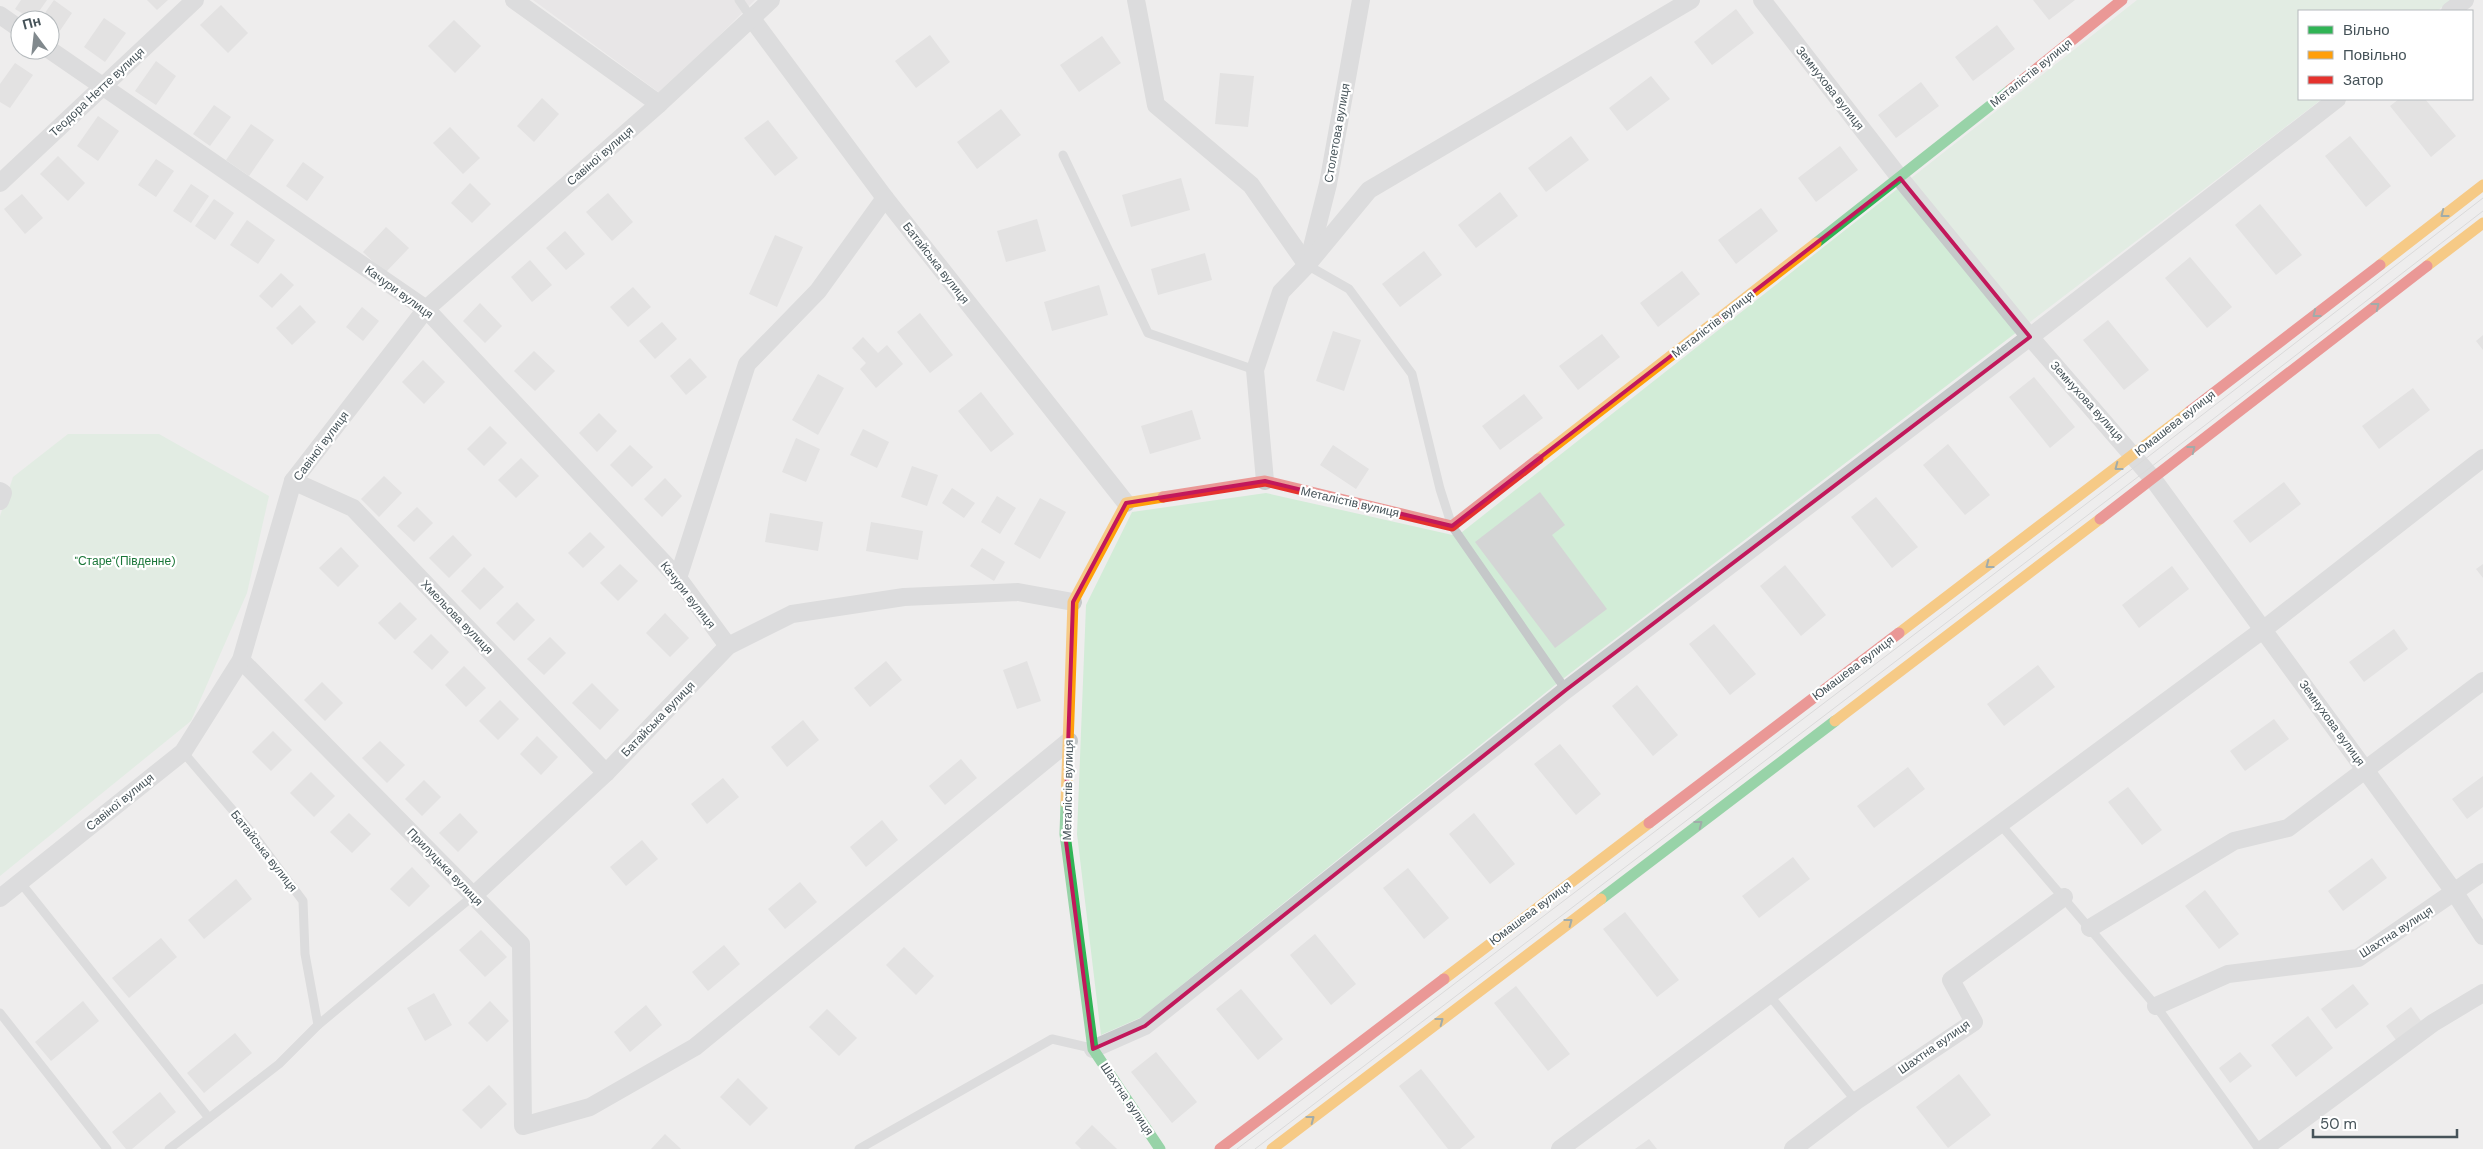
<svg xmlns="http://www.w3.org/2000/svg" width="2483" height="1149" font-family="'DM Sans',sans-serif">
	<rect width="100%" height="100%" fill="#eeeded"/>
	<path fill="#e0dedf" d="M533 0H755L661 94Z"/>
	<g fill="#d2ecd7">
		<path d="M2137 0H2451L2437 11H2299V99H2322L1560 681 1142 1017 1101 1035 1077 834 1086 605 1132 512 1266 493 1457 536Z"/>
		<path d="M68 434H159L269 496 247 593 191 721 0 876V516L13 477Z"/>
	</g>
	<g fill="#d4d5d5">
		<path d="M21 0H47L33 20 15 9Z"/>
		<path d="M54 0 72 13 57 35 50 30V20H40Z"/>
		<path d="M147 0H168L157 10Z"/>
		<path d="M2033 0H2075L2049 20Z"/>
		<path d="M221 5 248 33 228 53 200 25Z"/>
		<path d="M1736 9 1754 33 1712 65 1694 42Z"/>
		<path d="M104 18 126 33 105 62 84 47Z"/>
		<path d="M454 20 481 46 455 73 428 46Z"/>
		<path d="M1997 25 2015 49 1973 81 1955 57Z"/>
		<path d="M930 35 950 62 916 88 895 61Z"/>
		<path d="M1102 36 1121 63 1079 92 1060 65Z"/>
		<path d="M156 61 176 76 156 105 135 91Z"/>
		<path d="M15 63 33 75 10 108 0 102V84Z"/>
		<path d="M1220 73 1254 76 1248 127 1215 124Z"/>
		<path d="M1651 76 1670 99 1627 131 1609 108Z"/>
		<path d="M1921 82 1939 106 1896 138 1878 115Z"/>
		<path d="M542 98 559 114 534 142 517 126Z"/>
		<path d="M2399 99H2425L2456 136 2431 157 2390 106Z"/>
		<path d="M214 105 231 117 210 146 193 134Z"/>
		<path d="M1001 109 1021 135 977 169 957 142Z"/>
		<path d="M98 116 119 131 98 161 77 146Z"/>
		<path d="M768 120 798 158 775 176 744 138Z"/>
		<path d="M251 124 274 140 249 176 226 160Z"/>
		<path d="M450 127 480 158 463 174 433 143Z"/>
		<path d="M1571 136 1589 160 1546 192 1528 168Z"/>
		<path d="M2350 136 2391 186 2366 207 2325 156Z"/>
		<path d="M1840 146 1858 170 1816 202 1798 178Z"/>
		<path d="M58 156 85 183 68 201 40 174Z"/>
		<path d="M156 159 174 171 156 197 138 185Z"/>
		<path d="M303 162 324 177 307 201 286 186Z"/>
		<path d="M1181 178 1190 210 1131 227 1122 195Z"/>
		<path d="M470 183 491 204 472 223 451 203Z"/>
		<path d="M191 184 209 196 191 223 173 211Z"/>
		<path d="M1500 192 1518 216 1476 248 1458 225Z"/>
		<path d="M608 193 633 222 612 241 586 212Z"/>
		<path d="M22 194 43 218 25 234 4 209Z"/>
		<path d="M214 199 234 213 215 240 195 226Z"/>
		<path d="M2260 204 2302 255 2276 275 2235 225Z"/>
		<path d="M1761 208 1778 231 1736 264 1718 240Z"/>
		<path d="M1037 219 1046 251 1006 262 997 231Z"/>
		<path d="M247 220 275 240 258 264 230 245Z"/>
		<path d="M386 227 409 248 385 273 363 252Z"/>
		<path d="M565 231 585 254 566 270 546 248Z"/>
		<path d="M775 235 803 247 777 307 749 294Z"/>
		<path d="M1424 251 1442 275 1400 307 1382 284Z"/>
		<path d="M1205 253 1212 280 1158 295 1151 269Z"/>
		<path d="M2190 257 2232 307 2207 328 2165 278Z"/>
		<path d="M530 260 552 285 532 302 511 277Z"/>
		<path d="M1682 271 1700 294 1658 327 1640 303Z"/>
		<path d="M281 273 294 285 272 308 259 296Z"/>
		<path d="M1099 285 1108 315 1052 331 1044 302Z"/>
		<path d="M633 287 651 307 628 327 610 307Z"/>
		<path d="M480 303 502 326 485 343 463 321Z"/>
		<path d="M300 305 316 322 292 345 276 328Z"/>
		<path d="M362 307 379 321 363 341 346 327Z"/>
		<path d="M920 313 953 355 930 373 897 332Z"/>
		<path d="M2108 320 2149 370 2124 390 2083 340Z"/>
		<path d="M662 322 677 339 655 359 639 341Z"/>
		<path d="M1333 331 1361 340 1344 391 1316 381Z"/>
		<path d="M1602 334 1620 357 1578 390 1559 366Z"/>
		<path d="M2483 335V350L2476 341Z"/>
		<path d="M863 337 878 353 887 345 903 364 876 388 860 369 866 363 852 348Z"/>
		<path d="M534 351 555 371 535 391 514 371Z"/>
		<path d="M690 358 707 377 686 395 670 376Z"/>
		<path d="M423 360 445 382 424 404 402 382Z"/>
		<path d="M818 374 844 388 818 435 792 420Z"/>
		<path d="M2034 377 2075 427 2050 448 2009 397Z"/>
		<path d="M2413 388 2430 410 2379 449 2362 426Z"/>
		<path d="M981 392 1014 434 991 452 958 411Z"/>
		<path d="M1524 394 1543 418 1500 450 1482 426Z"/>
		<path d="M1192 410 1201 439 1150 454 1141 426Z"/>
		<path d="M599 413 617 431 597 452 579 433Z"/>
		<path d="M490 426 507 443 484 466 467 449Z"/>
		<path d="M863 429 889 442 877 468 850 455Z"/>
		<path d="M796 438 820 449 806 482 782 472Z"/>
		<path d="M1948 444 1990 495 1965 515 1923 465Z"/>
		<path d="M630 445 653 467 632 487 610 465Z"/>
		<path d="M1333 445 1369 469 1356 489 1320 465Z"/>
		<path d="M521 458 539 476 516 498 498 480Z"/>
		<path d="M912 466 938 475 927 506 901 497Z"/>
		<path d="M384 476 402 493 379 517 361 499Z"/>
		<path d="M665 478 682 496 662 517 644 499Z"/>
		<path d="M2284 482 2301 504 2250 543 2233 521Z"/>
		<path d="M952 488 975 503 964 518 942 503Z"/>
		<path d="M1540 492 1565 525 1552 535 1607 609 1555 648 1475 542Z"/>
		<path d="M997 496 1016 508 1000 534 981 522Z"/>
		<path d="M1876 497 1918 547 1892 568 1851 517Z"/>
		<path d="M1040 498 1066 512 1040 559 1014 544Z"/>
		<path d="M417 507 433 523 414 542 397 526Z"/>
		<path d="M770 513 823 522 818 551 765 542Z"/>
		<path d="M871 522 923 531 918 560 866 551Z"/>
		<path d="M590 532 605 547 583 568 568 553Z"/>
		<path d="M453 535 472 555 449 578 429 558Z"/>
		<path d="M341 547 359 566 338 587 319 568Z"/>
		<path d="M982 548 1005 562 994 581 970 566Z"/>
		<path d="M620 564 638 581 618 601 600 583Z"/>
		<path d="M2483 564V578L2476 569Z"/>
		<path d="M1785 565 1826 615 1801 636 1760 586Z"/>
		<path d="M2172 566 2189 589 2139 628 2122 605Z"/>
		<path d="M484 567 504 587 480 610 461 591Z"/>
		<path d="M400 602 417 619 395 640 378 623Z"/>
		<path d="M517 602 535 620 514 641 496 623Z"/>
		<path d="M665 613 689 638 670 657 646 633Z"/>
		<path d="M1714 624 1756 674 1730 695 1689 644Z"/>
		<path d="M2394 629 2408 649 2364 682 2349 662Z"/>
		<path d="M431 634 449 652 432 670 413 652Z"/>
		<path d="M550 637 566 653 544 675 527 659Z"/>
		<path d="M886 661 902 680 870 707 854 688Z"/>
		<path d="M1027 661 1041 701 1017 709 1003 670Z"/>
		<path d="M2038 665 2055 687 2004 726 1987 704Z"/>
		<path d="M464 666 486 688 466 707 445 685Z"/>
		<path d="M322 682 343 703 325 721 304 700Z"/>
		<path d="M592 683 619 710 600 730 572 703Z"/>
		<path d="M1637 685 1678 735 1653 756 1612 706Z"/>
		<path d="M500 700 519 719 498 740 479 721Z"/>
		<path d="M2274 719 2289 739 2245 771 2230 751Z"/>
		<path d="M803 720 819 740 787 767 771 747Z"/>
		<path d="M273 731 292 750 271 771 252 752Z"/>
		<path d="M537 736 558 757 541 775 520 754Z"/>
		<path d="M380 741 405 765 387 783 362 758Z"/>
		<path d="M1560 744 1601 794 1576 815 1534 764Z"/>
		<path d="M961 759 977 778 945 805 929 786Z"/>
		<path d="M1908 767 1925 789 1874 828 1857 806Z"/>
		<path d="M311 772 335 796 314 817 290 793Z"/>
		<path d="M2483 776V807L2467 819 2452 799Z"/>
		<path d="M723 778 739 797 707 824 691 804Z"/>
		<path d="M424 780 441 797 422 816 405 799Z"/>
		<path d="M2128 787 2162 830 2142 845 2108 802Z"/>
		<path d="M349 813 371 834 352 853 330 832Z"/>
		<path d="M460 813 478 832 458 852 439 833Z"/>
		<path d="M1474 813 1515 864 1490 884 1449 834Z"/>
		<path d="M882 820 898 840 866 867 850 847Z"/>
		<path d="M642 840 658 859 626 886 610 867Z"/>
		<path d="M1793 857 1810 879 1759 918 1742 896Z"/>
		<path d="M2372 858 2387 878 2343 911 2328 891Z"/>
		<path d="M412 867 430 886 409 907 390 889Z"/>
		<path d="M1408 868 1449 918 1424 939 1383 888Z"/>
		<path d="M236 879 252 899 204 939 188 920Z"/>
		<path d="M800 882 817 902 785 929 768 909Z"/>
		<path d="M2205 890 2239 934 2219 949 2185 906Z"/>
		<path d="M1625 912 1679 980 1657 997 1603 929Z"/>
		<path d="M481 930 507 957 485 977 459 950Z"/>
		<path d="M1315 934 1356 984 1331 1005 1290 955Z"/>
		<path d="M161 938 177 957 129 998 112 978Z"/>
		<path d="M724 945 740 964 708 991 692 972Z"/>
		<path d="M904 947 934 976 916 995 886 965Z"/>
		<path d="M2353 984 2369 1004 2336 1029 2321 1009Z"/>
		<path d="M1516 986 1570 1054 1548 1071 1494 1003Z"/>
		<path d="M1241 989 1283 1039 1258 1060 1216 1009Z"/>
		<path d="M434 993 452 1025 425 1041 407 1008Z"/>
		<path d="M83 1001 99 1021 51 1061 35 1042Z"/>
		<path d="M490 1001 509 1021 487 1042 468 1023Z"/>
		<path d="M646 1005 662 1025 630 1052 614 1032Z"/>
		<path d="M2411 1007 2421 1021 2396 1040 2386 1026Z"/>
		<path d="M827 1009 857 1038 839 1056 809 1027Z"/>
		<path d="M2308 1016 2333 1048 2296 1077 2271 1045Z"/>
		<path d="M235 1033 252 1053 204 1093 187 1073Z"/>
		<path d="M1156 1052 1197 1102 1172 1123 1131 1072Z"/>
		<path d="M2240 1052 2252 1066 2230 1083 2219 1068Z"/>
		<path d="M1421 1069 1475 1137 1460 1149H1448L1399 1086Z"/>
		<path d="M1959 1074 1991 1115 1948 1148 1916 1107Z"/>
		<path d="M738 1078 768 1108 750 1126 720 1097Z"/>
		<path d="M489 1085 507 1104 481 1129 462 1110Z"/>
		<path d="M160 1092 176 1112 132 1149H126L112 1132Z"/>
		<path d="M1092 1125 1117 1149H1081L1075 1143Z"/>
		<path d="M665 1134 681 1149H651Z"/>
		<path d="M1649 1139 1657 1149H1635Z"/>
	</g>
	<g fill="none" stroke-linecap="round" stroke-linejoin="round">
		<g stroke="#c5c8c9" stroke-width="9">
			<path d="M739 0 752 19"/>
			<path d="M1063 155 1148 333 1255 370"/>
			<path d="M1307 265 1349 289 1412 374 1440 489 1452 526 1566 690"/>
			<path d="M2000 824 2156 1006 2259 1149"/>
			<path d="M20 882 209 1118"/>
			<path d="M1769 995 1856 1101"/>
			<path d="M0 1013 107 1149"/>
			<path d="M318 1025 473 896"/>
			<path d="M169 1149 279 1064 318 1025 305 954 303 901 253 834 183 752"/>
			<path d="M859 1149 1052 1039 1091 1048"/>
		</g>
		<g stroke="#c5c8c9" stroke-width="18">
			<path d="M514 0 659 104"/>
			<path d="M1136 0 1156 105 1251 185 1307 265"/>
			<path d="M1762 0 1900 178 2030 337 2153 479 2455 893 2483 936"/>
			<path d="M2450 11 2465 0"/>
			<path d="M0 15 20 29"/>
			<path d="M752 19 885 198 1126 503"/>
			<path d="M50 50 426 309 678 578 728 646"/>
			<path d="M0 183 195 0"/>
			<path d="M1309 259 1328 184 1361 0"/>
			<path d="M293 481 353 508 606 773"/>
			<path d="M1265 481 1255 370 1281 292 1307 265 1369 190 1691 0"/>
			<path d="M0 491 3 493 0 501"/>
			<path d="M678 578 747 364 818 291 885 198"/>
			<path d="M241 660 521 944 523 1126 590 1107 695 1047 1069 741"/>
			<path d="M473 896 606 773 728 646 792 614 904 597 1018 592 1073 602"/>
			<path d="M0 898 183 752 241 660 293 481 426 309 659 104 771 0"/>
			<path d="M2090 928 2234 841 2288 828 2483 681"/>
			<path d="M2156 1006 2228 974 2358 958 2483 872"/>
			<path d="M1093 1049 1145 1026 1566 690 2030 337 2337 99"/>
			<path d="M1560 1149 2264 629 2483 458"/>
			<path d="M1793 1149 1856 1101 1974 1022 1951 980 2064 897"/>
			<path d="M2263 1149 2433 1023 2483 993"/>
		</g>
		<g stroke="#30b455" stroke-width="11">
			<path d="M1816 243 2010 90"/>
			<path d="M1066 803 1065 834 1093 1049 1160 1149"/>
			<path d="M1601 899 1835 721"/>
		</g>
		<g stroke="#ff9f0a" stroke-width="11">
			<path d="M2380 265 2483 185"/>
			<path d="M2427 266 2483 223"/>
			<path d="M1538 459 1816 243"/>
			<path d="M1899 633 2190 411"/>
			<path d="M1835 721 2100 519"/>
			<path d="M1066 803 1073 602 1126 503 1163 497"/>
			<path d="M1444 979 1649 823"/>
			<path d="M1272 1149 1601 899"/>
		</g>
		<g stroke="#e5322d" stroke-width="11">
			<path d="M2010 90 2122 0"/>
			<path d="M2190 411 2380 265"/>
			<path d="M1163 497 1265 481 1452 526 1538 459"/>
			<path d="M2100 519 2427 266"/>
			<path d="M1649 823 1899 633"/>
			<path d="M1220 1149 1444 979"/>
		</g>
		<g stroke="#c1c3c4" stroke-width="1">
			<path d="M1237 1149 2140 463 2483 198"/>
			<path d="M1255 1149 2147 470 2483 211"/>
		</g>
	</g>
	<defs><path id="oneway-chevron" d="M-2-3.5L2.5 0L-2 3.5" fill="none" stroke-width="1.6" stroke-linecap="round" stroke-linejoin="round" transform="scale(1.25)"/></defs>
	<g stroke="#445d59">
		<use href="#oneway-chevron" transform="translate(2444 214) rotate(142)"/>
		<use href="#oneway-chevron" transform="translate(2376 306) rotate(-38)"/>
		<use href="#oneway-chevron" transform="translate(2316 314) rotate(142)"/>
		<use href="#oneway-chevron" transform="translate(2192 449) rotate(-38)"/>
		<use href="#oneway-chevron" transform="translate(2118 467) rotate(143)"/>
		<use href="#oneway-chevron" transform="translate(1989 565) rotate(143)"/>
		<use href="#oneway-chevron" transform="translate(1699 824) rotate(-37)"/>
		<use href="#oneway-chevron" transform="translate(1569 922) rotate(-37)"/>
		<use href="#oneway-chevron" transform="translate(1440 1021) rotate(-37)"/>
		<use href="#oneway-chevron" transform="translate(1311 1119) rotate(-37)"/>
	</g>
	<path d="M0 0H2483V1149H0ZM1900 178 2030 337 1566 690 1145 1026 1093 1049 1065 834 1073 602 1126 503 1265 481 1452 526Z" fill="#eeeded" fill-opacity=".55" fill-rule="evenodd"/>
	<path fill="none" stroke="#c2185b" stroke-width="4" stroke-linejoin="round" d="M1900 178 2030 337 1566 690 1145 1026 1093 1049 1065 834 1073 602 1126 503 1265 481 1452 526Z"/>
	<g text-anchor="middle" stroke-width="4.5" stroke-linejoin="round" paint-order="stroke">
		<g font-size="12" fill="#465359" stroke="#fff">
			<text transform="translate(2031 73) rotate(-39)" y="4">Металістів вулиця</text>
			<text transform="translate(1830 88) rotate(52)" y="4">Земнухова вулиця</text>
			<text transform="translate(97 92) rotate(-43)" y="4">Теодора Нетте вулиця</text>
			<text transform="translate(1337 133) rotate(-80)" y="4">Столетова вулиця</text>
			<text transform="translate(600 156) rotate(-41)" y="4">Савіної вулиця</text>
			<text transform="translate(936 263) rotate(52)" y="4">Батайська вулиця</text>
			<text transform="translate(399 292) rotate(36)" y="4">Качури вулиця</text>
			<text transform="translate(1713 324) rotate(-38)" y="4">Металістів вулиця</text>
			<text transform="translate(2087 401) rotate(48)" y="4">Земнухова вулиця</text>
			<text transform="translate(2175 423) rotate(-38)" y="4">Юмашева вулиця</text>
			<text transform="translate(321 446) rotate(-53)" y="4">Савіної вулиця</text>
			<text transform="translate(1350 502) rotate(13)" y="4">Металістів вулиця</text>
			<text transform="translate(688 595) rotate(52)" y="4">Качури вулиця</text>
			<text transform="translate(457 617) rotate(46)" y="4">Хмельова вулиця</text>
			<text transform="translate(1853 668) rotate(-37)" y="4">Юмашева вулиця</text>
			<text transform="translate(658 719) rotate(-46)" y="4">Батайська вулиця</text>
			<text transform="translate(2332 723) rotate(54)" y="4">Земнухова вулиця</text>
			<text transform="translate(1068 790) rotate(-89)" y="4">Металістів вулиця</text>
			<text transform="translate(120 802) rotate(-39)" y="4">Савіної вулиця</text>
			<text transform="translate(264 851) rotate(52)" y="4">Батайська вулиця</text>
			<text transform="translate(445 867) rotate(46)" y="4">Прилуцька вулиця</text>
			<text transform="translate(1530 913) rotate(-37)" y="4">Юмашева вулиця</text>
			<text transform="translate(2396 932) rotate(-33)" y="4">Шахтна вулиця</text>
			<text transform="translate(1934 1047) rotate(-35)" y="4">Шахтна вулиця</text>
			<text transform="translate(1127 1099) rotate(56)" y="4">Шахтна вулиця</text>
		</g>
		<g font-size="12" fill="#1a7638" stroke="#fff">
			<text x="125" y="565">"Старе"(Південне)</text>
		</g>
	</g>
	<rect x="2298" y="10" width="175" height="90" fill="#ffffff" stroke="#b5babd"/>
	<rect x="2308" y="26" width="25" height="8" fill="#30b455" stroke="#b5babd"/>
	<text x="2343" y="35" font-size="15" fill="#465359">Вільно</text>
	<rect x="2308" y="51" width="25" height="8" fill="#ff9f0a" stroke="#b5babd"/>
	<text x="2343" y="60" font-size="15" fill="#465359">Повільно</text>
	<rect x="2308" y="76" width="25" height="8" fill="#e5322d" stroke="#b5babd"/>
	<text x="2343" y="85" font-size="15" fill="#465359">Затор</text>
	<g transform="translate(35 35) rotate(345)"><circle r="24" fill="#ffffff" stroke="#b5babd"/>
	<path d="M0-4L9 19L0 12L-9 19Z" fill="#81898d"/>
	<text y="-8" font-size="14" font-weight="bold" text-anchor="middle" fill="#465359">Пн</text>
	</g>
	<path d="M2313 1129v8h144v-8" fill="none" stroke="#465359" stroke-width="2.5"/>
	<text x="2320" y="1129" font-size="15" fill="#465359" stroke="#ffffff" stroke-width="4" paint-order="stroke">50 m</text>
</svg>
